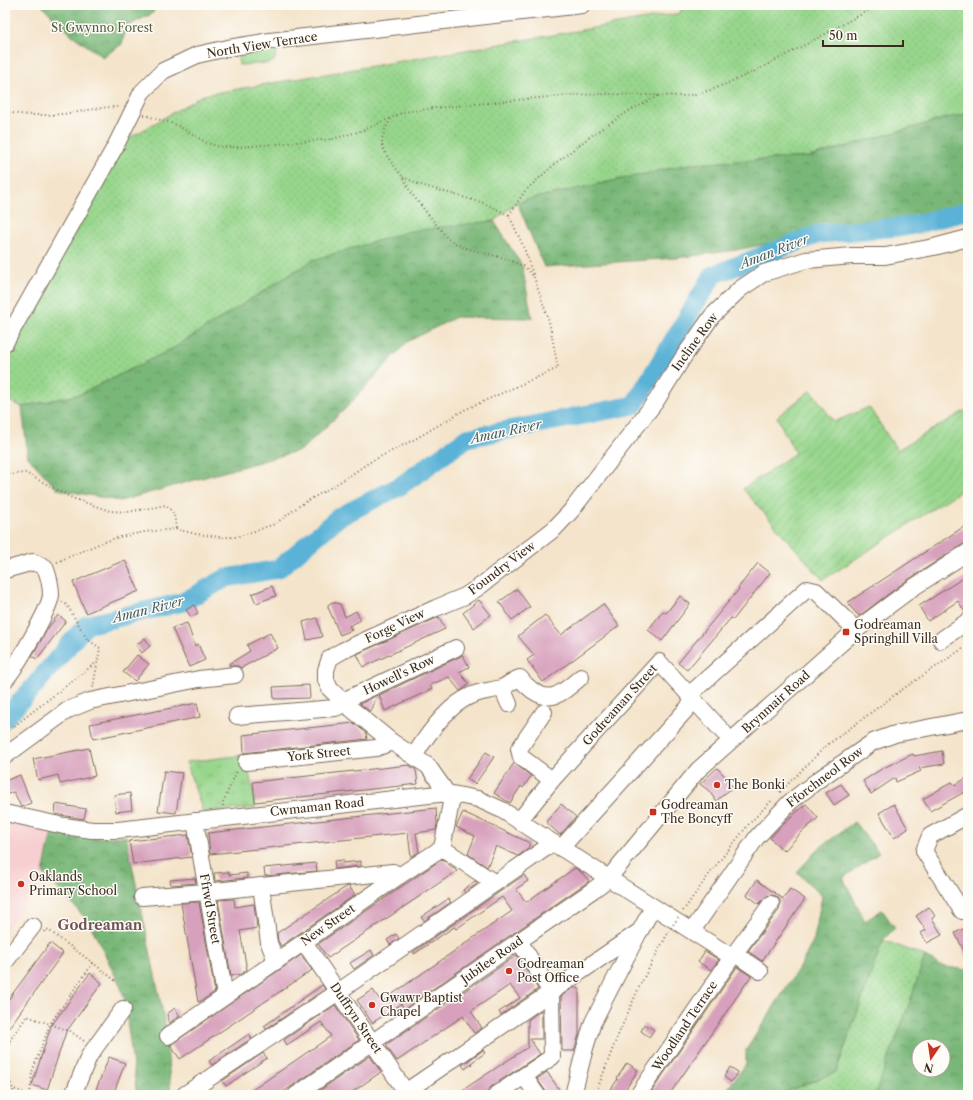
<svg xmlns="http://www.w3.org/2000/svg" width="973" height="1100" font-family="'Libre Caslon Text',serif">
	<defs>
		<pattern id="grass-dots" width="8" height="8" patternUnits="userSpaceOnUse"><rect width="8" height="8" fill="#97d68c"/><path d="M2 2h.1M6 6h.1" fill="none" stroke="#83b878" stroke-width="1.8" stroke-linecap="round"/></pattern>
		<pattern id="forest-crowns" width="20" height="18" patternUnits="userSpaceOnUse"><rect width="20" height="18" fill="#79b778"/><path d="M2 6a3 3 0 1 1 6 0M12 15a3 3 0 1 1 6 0" fill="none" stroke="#649562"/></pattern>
		<pattern id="park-tufts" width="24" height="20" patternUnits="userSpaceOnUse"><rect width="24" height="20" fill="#97d68c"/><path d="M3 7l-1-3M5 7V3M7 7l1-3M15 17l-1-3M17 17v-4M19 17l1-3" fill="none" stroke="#83b878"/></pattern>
		<pattern id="garden-furrows" width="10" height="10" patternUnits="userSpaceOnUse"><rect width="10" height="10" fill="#97d68c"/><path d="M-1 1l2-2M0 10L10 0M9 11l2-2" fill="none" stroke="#83b878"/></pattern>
	</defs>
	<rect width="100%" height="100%" fill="#fdfcf7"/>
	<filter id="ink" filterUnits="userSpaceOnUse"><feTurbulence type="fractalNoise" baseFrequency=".025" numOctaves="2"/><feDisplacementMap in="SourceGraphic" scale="8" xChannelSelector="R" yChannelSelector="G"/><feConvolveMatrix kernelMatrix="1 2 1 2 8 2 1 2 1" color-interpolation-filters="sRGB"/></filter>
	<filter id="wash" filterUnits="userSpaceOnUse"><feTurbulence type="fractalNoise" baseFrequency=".012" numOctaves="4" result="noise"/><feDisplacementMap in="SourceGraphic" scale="16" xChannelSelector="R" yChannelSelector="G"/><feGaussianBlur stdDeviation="0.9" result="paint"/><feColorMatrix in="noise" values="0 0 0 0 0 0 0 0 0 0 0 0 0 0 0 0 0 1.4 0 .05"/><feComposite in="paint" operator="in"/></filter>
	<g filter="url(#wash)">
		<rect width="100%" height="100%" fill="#f4e4cb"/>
		<path fill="#f7cfd0" d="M5 821 52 831 43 873 32 896 5 930Z"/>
		<g fill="url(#grass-dots)" stroke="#698055">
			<path d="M680 5H968V114L946 118 809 157 690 164 517 202 494 221 313 260 172 349 81 394 22 407 5 399V361L126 140 203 95 681 13Z"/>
			<path d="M883 940 925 956 911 999 875 1095H782L783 1093 836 1072Z"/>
		</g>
		<g fill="url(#forest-crowns)" stroke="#5a704b" fill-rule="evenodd">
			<path d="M41 5H155L153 13 126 27 122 44 103 57 72 35Z"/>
			<path d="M968 114V211L909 226 818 234 736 250 676 258 544 267 517 202 690 164 809 157 946 118Z"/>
			<path d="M494 221 522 266 532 318 456 317 407 342 345 409 301 450 120 501 57 489 28 457 22 407 81 394 172 349 313 260 410 231Z"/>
			<path d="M854 822 879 853 843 878 865 921 882 910 895 928 883 940 836 1072 783 1093 782 1095H723L746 1064V1050L802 963 814 939 822 896 797 872 818 849Z"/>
			<path d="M52 831 98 838 126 836 165 1023 171 1095H137L124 997 120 985 89 922 43 873Z"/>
			<path d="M925 956 940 966 968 970V1095H875L911 999ZM919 1046H943V1070H919Z"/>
		</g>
		<g fill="url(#park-tufts)" stroke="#698055">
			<path d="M277 45V52L274 61 269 63 239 65 237 51Z"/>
			<path d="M245 755 254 796 255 808 203 812 186 762Z"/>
		</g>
		<path fill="url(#garden-furrows)" stroke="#698055" d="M811 390 834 422 869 407 897 450 968 409V486L823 580 743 489 795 453 777 417Z"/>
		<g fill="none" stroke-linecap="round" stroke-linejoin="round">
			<path stroke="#5ab2d7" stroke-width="19" d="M5 718 29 692 86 625 183 602 226 578 278 569 339 517 400 486 467 438 634 405 713 275 818 234 909 226 968 211"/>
		</g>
		<g id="blocks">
			<g fill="#d7a0bc">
				<path d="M968 524V542L963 544 906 581 859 616 847 603Z"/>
				<path d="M125 560 139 591 86 613 73 582Z"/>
				<path d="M758 563 770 573 733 620 731 618 687 670 678 663 739 589 738 588Z"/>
				<path d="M968 575V612H965L958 601 928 621 919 606Z"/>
				<path d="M272 586 276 596 256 603 252 594Z"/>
				<path d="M517 589 530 607 512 620 499 602Z"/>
				<path d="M680 596 690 604 662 641 648 630 663 611 666 613Z"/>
				<path d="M479 600 491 615 474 628 463 613Z"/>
				<path d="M332 602 340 604 345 617 356 611 361 620 349 626 352 630 340 635 328 607V605Z"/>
				<path d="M603 604 619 626 543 682 527 660 534 655 518 636 545 615 561 635Z"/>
				<path d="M194 605 198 613 191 617 186 610Z"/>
				<path d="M58 615 66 621 37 659 32 656 48 628Z"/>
				<path d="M439 617 445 629 363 667 357 654Z"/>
				<path d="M317 618 322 637 307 640 303 622Z"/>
				<path d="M187 623 195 646 198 644 205 660 189 667 172 628Z"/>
				<path d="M270 633 278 648 241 668 238 666H230L229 664 250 651 247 645Z"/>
				<path d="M145 638 150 646 142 653 136 645Z"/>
				<path d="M137 655 149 664 135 681 123 672Z"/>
				<path d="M463 655 469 667 459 672 469 684 462 690 460 691 449 677 430 685 432 689 385 711 379 695Z"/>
				<path d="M309 685 310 698 274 699 273 687Z"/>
				<path d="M377 695 371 712 360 704Z"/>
				<path d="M197 703 200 717 93 739 90 724Z"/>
				<path d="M354 723 366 733 367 739 244 753 243 735Z"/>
				<path d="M89 748 95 776 60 784 58 775 38 780 33 759Z"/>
				<path d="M942 751 944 764 919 768 921 771 896 782 895 778 871 794 863 781 883 768 913 754 914 756Z"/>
				<path d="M486 752 494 757 475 784 467 779Z"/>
				<path d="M514 763 531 776 523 788 521 786 510 803 494 793Z"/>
				<path d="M409 765 416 770 418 784 255 802 253 782Z"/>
				<path d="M717 768 728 779 726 780 733 787 716 801 709 791 700 784Z"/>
				<path d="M164 771 182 773 176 813 158 811Z"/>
				<path d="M20 775 31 803 21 807 14 792 5 795V781Z"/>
				<path d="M968 777V790L930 811 923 799 952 782 955 785Z"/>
				<path d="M841 784 849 795 834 805 826 793Z"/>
				<path d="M130 793 132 810 116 812 114 795Z"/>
				<path d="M56 804 86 809 84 819 55 814Z"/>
				<path d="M561 804 576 817 560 835 546 822Z"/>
				<path d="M806 804 818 818 803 831 784 851 770 838 784 823Z"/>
				<path d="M894 804 908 829 894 838 879 813Z"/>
				<path d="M436 808 437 823 436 830 416 833 419 852 411 857 408 833 210 854 208 833Z"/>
				<path d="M463 812 530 843 528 849 518 856 496 846 487 867 468 854 475 836 456 827Z"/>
				<path d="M188 835 192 857 133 864 129 841Z"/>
				<path d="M442 859 457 871 328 958 318 944Z"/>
				<path d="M343 860V863L361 861V866L335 869 334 861Z"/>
				<path d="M316 863 317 871 265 876 264 868Z"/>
				<path d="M575 868 582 873 589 881 404 1009 401 1004 372 1023 357 1000 373 990 381 1002 512 911 502 897 456 929 454 927 414 954 413 952 524 875 528 881 516 889 526 902Z"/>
				<path d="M229 872V875L247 873V878L215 881 214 873Z"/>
				<path d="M195 878 196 883 171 885 170 880Z"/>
				<path d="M757 880 783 899 790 889 805 899 762 961 748 951 779 910 780 905V900L776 896 772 895 767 896 759 904 747 895Z"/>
				<path d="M475 881 478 883 465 893 463 890Z"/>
				<path d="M349 886 355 895 281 946 278 941 277 933 346 887Z"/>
				<path d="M234 899 235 907 254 904 257 928 240 931 247 970 241 974 231 976 218 900Z"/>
				<path d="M448 899 451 902 424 921 421 917Z"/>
				<path d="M199 902 215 992 201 1001 198 1002 181 903Z"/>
				<path d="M929 907 935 916 932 918 942 935 927 943 921 933 926 930 916 916Z"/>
				<path d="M965 928 968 933V959L955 933Z"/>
				<path d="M396 934 399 938 390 945 387 940Z"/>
				<path d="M50 943 63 953 5 1033V1004Z"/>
				<path d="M371 950 374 955 354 969 350 963Z"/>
				<path d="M705 951 719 960 711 970 698 962Z"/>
				<path d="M301 955 312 970 180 1059 170 1045Z"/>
				<path d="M517 955 538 989 501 1015 499 1012 520 998 510 985 471 1011 482 1028 474 1033 463 1016 397 1061 387 1047V1044Z"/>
				<path d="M737 967 751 976 669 1095H649Z"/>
				<path d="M90 973 102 983 66 1032 47 1090 32 1085 51 1026Z"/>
				<path d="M322 985 325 989 266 1029 264 1026Z"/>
				<path d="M573 988H579V1034L574 1051H562L561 996Z"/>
				<path d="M335 1005 359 1040 279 1095H245L331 1036 321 1022 287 1045 284 1040Z"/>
				<path d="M175 1008 180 1016 169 1023 167 1014Z"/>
				<path d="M540 1011H542V1039H530L540 1054 491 1087 488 1091 487 1095H455L528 1047V1020Z"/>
				<path d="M645 1024 654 1030 649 1037 641 1031Z"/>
				<path d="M249 1034 252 1038 212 1065 209 1061Z"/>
				<path d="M483 1050 485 1053 471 1063 472 1064 465 1069 462 1065Z"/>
				<path d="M263 1053 267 1058 226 1086 222 1081Z"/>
				<path d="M370 1056 381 1072 348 1095H313Z"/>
				<path d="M109 1057 125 1063 113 1095H102L95 1092Z"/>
				<path d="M627 1063 638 1070 622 1095H619L611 1089 618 1079 617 1078Z"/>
				<path d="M730 1067 738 1072 731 1082 724 1077Z"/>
				<path d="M547 1072 563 1095H546L545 1090 537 1079Z"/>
			</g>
		</g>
	</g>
	<g filter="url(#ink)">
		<use href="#blocks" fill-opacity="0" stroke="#7c6b5b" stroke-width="1"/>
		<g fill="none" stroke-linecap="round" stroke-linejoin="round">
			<g stroke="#7c6b5b" stroke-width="18">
				<g id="minor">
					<path d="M5 343 115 147 142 92 163 71 197 55 228 48 270 41 582 5"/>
					<path d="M5 570 33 562 45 567C49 577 51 585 51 595 50 609 15 669 5 680"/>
					<path d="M941 640 968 621"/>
					<path d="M502 688 509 704"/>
					<path d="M689 695 807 589 816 591 856 630"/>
					<path d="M544 712 519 749 521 757 552 780"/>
					<path d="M237 716 335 708 340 706 343 701 456 648"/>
					<path d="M5 756 68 710 90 701 199 679 235 675"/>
					<path d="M414 756C427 735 447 706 470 696 480 691 491 691 501 688 507 686 513 680 520 678 522 680 524 683 526 685 549 707 561 694 581 677"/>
					<path d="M246 762 376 748 392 742"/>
					<path d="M5 813 64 826 92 830H118L447 793 478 799 502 810 732 957"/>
					<path d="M195 821 225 996"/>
					<path d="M519 821 552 780 659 662 724 733"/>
					<path d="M442 848 495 883"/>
					<path d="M561 848 694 701"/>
					<path d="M261 886 269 943 276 961"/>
					<path d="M142 897 206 892 393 872 399 876"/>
					<path d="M962 911 924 851 930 836 968 815"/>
					<path d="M692 931 757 837 790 802 818 780 873 742 895 734 968 720"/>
					<path d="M304 942 408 1095"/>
					<path d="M735 954 760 971"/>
					<path d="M5 962 33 926"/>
					<path d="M168 1036 399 876 442 848 451 803 447 793 428 766 392 742 349 707 330 689 326 680V670L330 658 342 651 436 608 465 596 479 587 554 529 571 511 656 401 684 356 712 316 740 289 764 273 806 260 852 256H885L934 247 968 238"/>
					<path d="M524 1076 537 1095"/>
					<path d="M75 1095V1090L89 1056 123 1009"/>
					<path d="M184 1095 338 992 553 843"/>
					<path d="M296 1095 593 890 608 879 698 770 856 630 911 589 968 552"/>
					<path d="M401 1095 640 931 653 907"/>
					<path d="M496 1095 552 1057 551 992 519 941"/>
					<path d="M573 1095 585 1048 593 1022 638 934"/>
					<path d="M638 1095 732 957 771 904"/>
				</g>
			</g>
			<g stroke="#7c6b5b" stroke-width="2" stroke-dasharray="1 3" stroke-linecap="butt">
				<path d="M5 112C22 115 43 116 61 114 81 113 99 106 119 107"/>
				<path d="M144 115 177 125 207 143 220 147H240L333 139 364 130 404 112 435 108 569 95 607 94 681 96 696 95 716 88 751 73 803 46 878 5"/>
				<path d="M391 119 385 129 382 139V146L388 158 403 177 411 193 448 239 462 247 507 259 525 267 533 276"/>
				<path d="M509 215 525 191 557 162 595 133 629 111 658 96"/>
				<path d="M5 472 13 474 26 473 72 498 110 511 128 512 166 505C175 514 175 517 176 529"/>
				<path d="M57 562 96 545 116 538 144 532 176 529 196 534 220 537H237L275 524 299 506 340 482 370 462 417 438 464 410 558 368 549 321 524 248 509 215 483 203 421 185 403 177"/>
				<path d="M62 602 67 605 87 639 100 648 93 688"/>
				<path d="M5 733 97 662"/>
				<path d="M780 792 826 746 900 691 968 645"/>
				<path d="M223 806V802L237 771"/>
				<path d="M683 911 710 873 749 824 773 799"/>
				<path d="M45 932 47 929 93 963"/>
				<path d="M5 983 12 974"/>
				<path d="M5 1039 10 1040 27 1016 70 1031 84 1041"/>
				<path d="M10 1040C6 1058 6 1073 13 1089"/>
				<path d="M14 1095 13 1089C20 1090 24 1094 30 1095L63 1094"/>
				<path d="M30 1095 32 1072 50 1024 93 963 117 982"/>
				<path d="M595 1095 616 1040 640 985 669 931"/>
			</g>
			<use href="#minor" stroke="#fff" stroke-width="16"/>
			<path stroke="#7c6b5b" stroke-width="2" stroke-dasharray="1 3" stroke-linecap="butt" d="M671 928 679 916"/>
		</g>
	</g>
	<g fill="#c8321e" stroke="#fdfcf7" stroke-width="1.5">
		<rect x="842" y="628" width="8" height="8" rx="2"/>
		<circle cx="717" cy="785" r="4"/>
		<rect x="649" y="808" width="8" height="8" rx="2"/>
		<circle cx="21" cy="884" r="4"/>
		<circle cx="509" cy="971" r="4"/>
		<circle cx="372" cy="1005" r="4"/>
	</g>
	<g text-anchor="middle" stroke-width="3" stroke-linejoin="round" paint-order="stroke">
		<g font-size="12" fill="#575e3f" stroke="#fdfcf7">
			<text x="102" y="32">St Gwynno Forest</text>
		</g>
		<g font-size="12" fill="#3b2a1e" stroke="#fdfcf7">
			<text transform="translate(262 45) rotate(-9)" y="4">North View Terrace</text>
			<text transform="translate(695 342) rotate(-54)" y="4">Incline Row</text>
			<text transform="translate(502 568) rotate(-37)" y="4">Foundry View</text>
			<text transform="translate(395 626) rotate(-25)" y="4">Forge View</text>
			<text transform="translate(399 675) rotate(-25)" y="4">Howell's Row</text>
			<text transform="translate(776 702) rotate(-42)" y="4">Brynmair Road</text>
			<text transform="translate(620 705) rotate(-48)" y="4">Godreaman Street</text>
			<text transform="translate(319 754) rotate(-6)" y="4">York Street</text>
			<text transform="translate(825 777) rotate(-37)" y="4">Fforchneol Row</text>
			<text transform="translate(317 807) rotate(-6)" y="4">Cwmaman Road</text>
			<text transform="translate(210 909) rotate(80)" y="4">Ffrwd Street</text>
			<text transform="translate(328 925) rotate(-35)" y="4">New Street</text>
			<text transform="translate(492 960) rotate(-35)" y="4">Jubilee Road</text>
			<text transform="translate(356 1018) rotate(56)" y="4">Duffryn Street</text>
			<text transform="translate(685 1026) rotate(-56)" y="4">Woodland Terrace</text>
		</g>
		<g font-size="12" fill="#3b2a1e" stroke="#fdfcf7" text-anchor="start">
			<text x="854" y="629">Godreaman<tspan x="854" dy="14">Springhill Villa</tspan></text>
			<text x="725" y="789">The Bonki</text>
			<text x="661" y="809">Godreaman<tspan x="661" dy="14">The Boncyff</tspan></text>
			<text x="29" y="881">Oaklands<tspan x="29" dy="14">Primary School</tspan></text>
			<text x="517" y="968">Godreaman<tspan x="517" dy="14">Post Office</tspan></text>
			<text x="380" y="1002">Gwawr Baptist<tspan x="380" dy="14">Chapel</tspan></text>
		</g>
		<g font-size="13" font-style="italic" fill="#476068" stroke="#fdfcf7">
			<text transform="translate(774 251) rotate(-21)" y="5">Aman River</text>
			<text transform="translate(506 431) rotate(-12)" y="5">Aman River</text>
			<text transform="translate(148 609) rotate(-14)" y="5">Aman River</text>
		</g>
		<g font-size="14" font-weight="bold" fill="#725355" stroke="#fdfcf7">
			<text x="100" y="930">Godreaman</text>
		</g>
	</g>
	<rect width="973" height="1100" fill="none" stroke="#fdfcf7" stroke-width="20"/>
	<g transform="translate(931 1058) rotate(193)"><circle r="19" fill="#fdfcf7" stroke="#afa8a0"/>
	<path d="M0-3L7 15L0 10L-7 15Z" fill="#c8321e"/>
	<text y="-6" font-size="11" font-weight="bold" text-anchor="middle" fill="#3b2a1e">N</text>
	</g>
	<path d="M823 40v6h80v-6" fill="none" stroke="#3b2a1e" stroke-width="2"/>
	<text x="829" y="40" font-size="12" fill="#3b2a1e" stroke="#fdfcf7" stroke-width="3" paint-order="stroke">50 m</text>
</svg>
